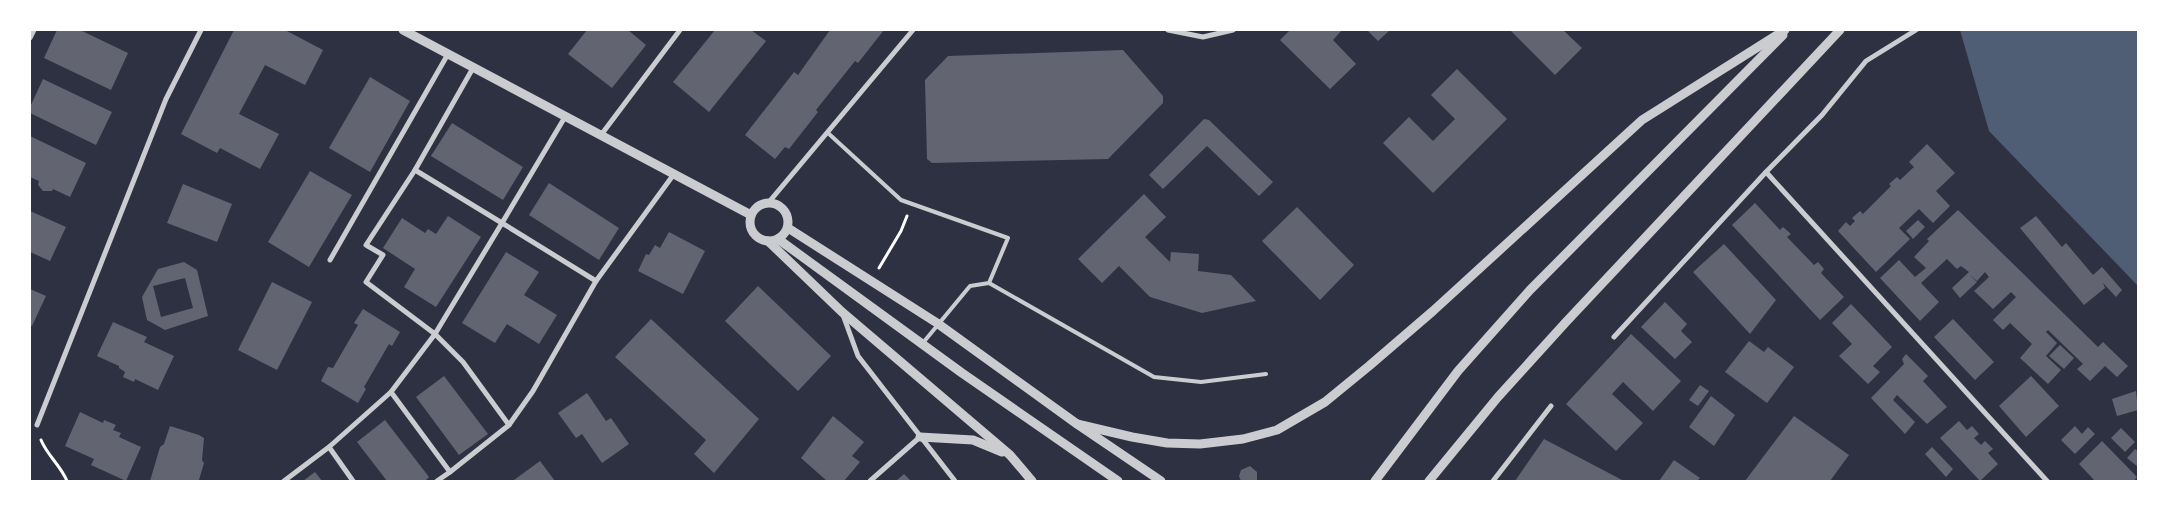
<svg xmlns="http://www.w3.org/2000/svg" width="2168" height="511" font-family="'Archivo Narrow',sans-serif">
	<rect width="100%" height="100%" fill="#2d3142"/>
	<path fill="#4f5d75" d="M1960 30H2138V286L1989 131Z"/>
	<g fill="#626471" fill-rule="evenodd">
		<path d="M57 30H80L128 53 111 90 44 58Z"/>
		<path d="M234 30H285L323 50 305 85 265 65 239 114 279 134 260 169 220 148 217 153 181 134Z"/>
		<path d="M587 30H628L646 45 612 88 568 54Z"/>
		<path d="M715 30H751L766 41 709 112 673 82Z"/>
		<path d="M830 30H884L858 63 855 61 816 110 818 112 789 149 785 147 775 159 745 135 794 72 798 75Z"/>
		<path d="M1290 30H1342L1333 40 1356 64 1330 89 1280 40Z"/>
		<path d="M1367 30H1390L1378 41Z"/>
		<path d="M1510 30H1563L1582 48 1555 75Z"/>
		<path d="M1123 50 1163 96V103L1108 159 932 163 927 159 925 80 948 56Z"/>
		<path d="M1457 69 1507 119 1433 193 1383 143 1409 117 1433 141 1455 119 1431 95Z"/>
		<path d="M370 77 410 101 370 172 329 148Z"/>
		<path d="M43 79 112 112 96 145 30 113V107Z"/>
		<path d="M1204 119 1209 120 1273 182 1259 196 1207 146 1163 189 1149 175Z"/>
		<path d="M452 123 523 167 503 200 431 156Z"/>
		<path d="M30 136 86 163 70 197 53 189 52 191H43L38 185 39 181 30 177Z"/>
		<path d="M1927 144 1955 173 1936 191 1950 206 1933 223 1919 209 1899 228 1910 239 1876 272 1838 231 1846 222 1850 226 1855 221 1852 218 1860 211 1863 214 1891 186 1889 184 1897 177 1900 180 1914 167 1909 162Z"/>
		<path d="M310 171 352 195 309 267 268 242Z"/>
		<path d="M549 183 619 228 599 260 529 215Z"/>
		<path d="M183 184 232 204 217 242 167 223Z"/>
		<path d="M1144 194 1166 217 1145 237 1170 262 1171 252 1199 254 1198 271 1231 275 1256 301 1202 313 1150 297 1119 266 1102 283 1078 259Z"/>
		<path d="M1755 203 1780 230 1783 227 1791 234 1787 237 1814 265 1818 262 1824 269 1821 273 1844 297 1820 320 1732 225Z"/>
		<path d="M1297 207 1354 265 1320 300 1262 241Z"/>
		<path d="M1958 210 2098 347 2103 342 2128 366 2117 377 2105 366 2090 381 2077 369 2083 364 2048 330 2046 332 2057 343 2046 356 2061 370 2048 384 2020 358 2032 344 2010 323 2003 330 1993 320 2016 297 2011 292 1993 309 1974 291 1989 277 1985 272 1977 281 1970 275 1977 282 1960 298 1952 288 1969 272 1961 266 1957 269 1947 259 1921 283 1939 302 1920 321 1880 278 1899 260 1915 277 1926 268 1914 257 1929 241 1927 239Z"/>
		<path d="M30 211 66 227 50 261 30 252Z"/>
		<path d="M448 216 481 237 436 307 404 287 415 269 383 248 402 218 425 233 428 229 436 234Z"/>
		<path d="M2036 216 2062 247 2066 243 2093 275 2102 267 2122 290 2116 297 2103 283 2105 288 2084 305 2020 228Z"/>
		<path d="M1918 220 1925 227 1913 239 1906 231Z"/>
		<path d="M669 232 705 251 683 294 638 271 646 254 649 255 655 245 660 248Z"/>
		<path d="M1724 244 1776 300 1750 334 1693 272Z"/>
		<path d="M506 252 539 272 524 295 557 315 539 344 507 324 495 343 462 323Z"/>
		<path d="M184 262 197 270 208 316 165 330 147 320 142 297 158 269ZM185 278 193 308 161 317 153 286Z"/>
		<path d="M272 282 312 302 277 370 238 350Z"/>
		<path d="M758 286 831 356 798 391 725 321Z"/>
		<path d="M30 289 46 296 32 326 30 325Z"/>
		<path d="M1665 302 1687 324 1681 331 1692 342 1675 359 1641 327Z"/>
		<path d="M1851 304 1892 347 1873 366 1880 372 1868 384 1839 356 1852 344 1832 323Z"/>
		<path d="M363 309 400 332 392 346 389 344 364 387 366 389 358 403 321 381 328 367 333 368 358 325 354 323Z"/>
		<path d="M651 319 759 419 714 473 694 454 706 440 615 357Z"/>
		<path d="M1953 319 1994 362 1975 380 1934 337Z"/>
		<path d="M113 322 147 337 144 342 174 356 158 390 135 379 134 382 123 377 125 372 119 368V366L97 356Z"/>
		<path d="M1631 334 1681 381 1653 411 1623 382 1612 394 1643 423 1616 451 1566 404Z"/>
		<path d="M1749 341 1764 352 1768 347 1794 367 1767 403 1725 372Z"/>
		<path d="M2060 345 2074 358 2064 369 2049 356Z"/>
		<path d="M1906 354 1928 376 1923 381 1947 407 1927 424 1897 395 1893 400 1915 422 1905 434 1871 398 1904 364 1902 359Z"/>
		<path d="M444 376 488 434 459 455 416 397Z"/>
		<path d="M2031 376 2059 406 2026 437 1999 406Z"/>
		<path d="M1700 385 1709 391 1698 406 1689 400Z"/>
		<path d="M2136 391 2138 410 2117 416 2112 399Z"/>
		<path d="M587 393 606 421 611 418 629 444 602 463 582 434 576 438 558 413Z"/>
		<path d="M1711 396 1735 415 1714 446 1689 427Z"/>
		<path d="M80 412 103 423 104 420 116 425 113 430 121 433 119 437 141 447 126 481 91 465 94 459 65 446Z"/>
		<path d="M833 416 864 442 852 456 860 462 844 481H827L801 458Z"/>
		<path d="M1794 416 1849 455 1830 481H1745Z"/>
		<path d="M385 420 429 477 425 481H387L357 442Z"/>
		<path d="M1959 421 1967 430 1972 426 1979 434 1974 438 1981 445 1985 441 1993 449 1988 453 1998 464 1980 481 1940 438Z"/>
		<path d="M170 426 199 435 204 438 202 460 204 463 199 480 150 481 160 447 164 444Z"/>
		<path d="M2075 426 2082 434 2088 427 2095 434 2075 454 2061 440Z"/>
		<path d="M2121 428 2135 442 2125 452 2111 438Z"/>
		<path d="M1544 439 1624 481H1515Z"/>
		<path d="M2102 441 2137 477 2134 481H2095L2079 464Z"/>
		<path d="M1932 447 1953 469 1946 477 1925 454Z"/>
		<path d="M2135 449 2138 451V467L2127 458Z"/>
		<path d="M1674 460 1700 478 1697 481H1659Z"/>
		<path d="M540 461 555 481H515L514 480Z"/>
		<path d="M1250 466 1257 472V481H1241L1239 476 1241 470Z"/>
		<path d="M315 472 322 481H303Z"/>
		<path d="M904 474 911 481H896Z"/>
	</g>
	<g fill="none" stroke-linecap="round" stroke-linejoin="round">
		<g stroke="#fff" stroke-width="3">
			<path d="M879 268 901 231 907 216"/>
			<path d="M41 440C47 455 61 466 67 481"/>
		</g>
		<g stroke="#caccd0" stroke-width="4">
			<path d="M828 133 901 200 1008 238 989 283"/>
			<path d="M922 344 970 286 989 283 1154 377 1201 382 1266 374"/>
		</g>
		<g stroke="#caccd0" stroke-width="5">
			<path d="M1168 30 1203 37 1233 30"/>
			<path d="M30 38 34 30"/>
			<path d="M473 68 415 170 502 223 435 334 463 362 509 425 533 391 596 281"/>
			<path d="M565 117 502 223 596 281 674 174"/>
			<path d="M601 135 680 30"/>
			<path d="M415 170 366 245 383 255 366 282 435 334 391 392 450 472 509 425"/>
			<path d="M1766 172 2047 481"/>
			<path d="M763 204 769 202 913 30"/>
			<path d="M330 260 448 54"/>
			<path d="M843 315 858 356 955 481"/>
			<path d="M1614 337 1766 172 1822 115 1866 61 1916 30"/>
			<path d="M37 425 166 99 201 30"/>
			<path d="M284 481 329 447"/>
			<path d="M353 481 329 447 391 392"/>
			<path d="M437 481 450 472"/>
			<path d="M870 481 920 437"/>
			<path d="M1493 481 1551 406"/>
		</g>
		<g stroke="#caccd0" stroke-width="9">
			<path d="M403 30 751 215"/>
			<circle cx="769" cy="222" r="19"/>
			<path d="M788 228 937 323 1077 424 1161 481"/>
			<path d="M778 239 962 373 1118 481"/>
			<path d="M768 241 842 312 1010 455 1032 481"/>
			<path d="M1077 424 1132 437 1167 443 1200 444 1243 439 1277 430 1325 402 1369 366 1433 311 1642 120 1785 30"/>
			<path d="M920 437 973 440 1002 452"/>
			<path d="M1375 481 1458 371 1530 290 1783 35"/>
			<path d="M1429 481 1498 397 1566 322 1840 30"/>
		</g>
	</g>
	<rect width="2168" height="511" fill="none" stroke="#ffffff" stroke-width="62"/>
</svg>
